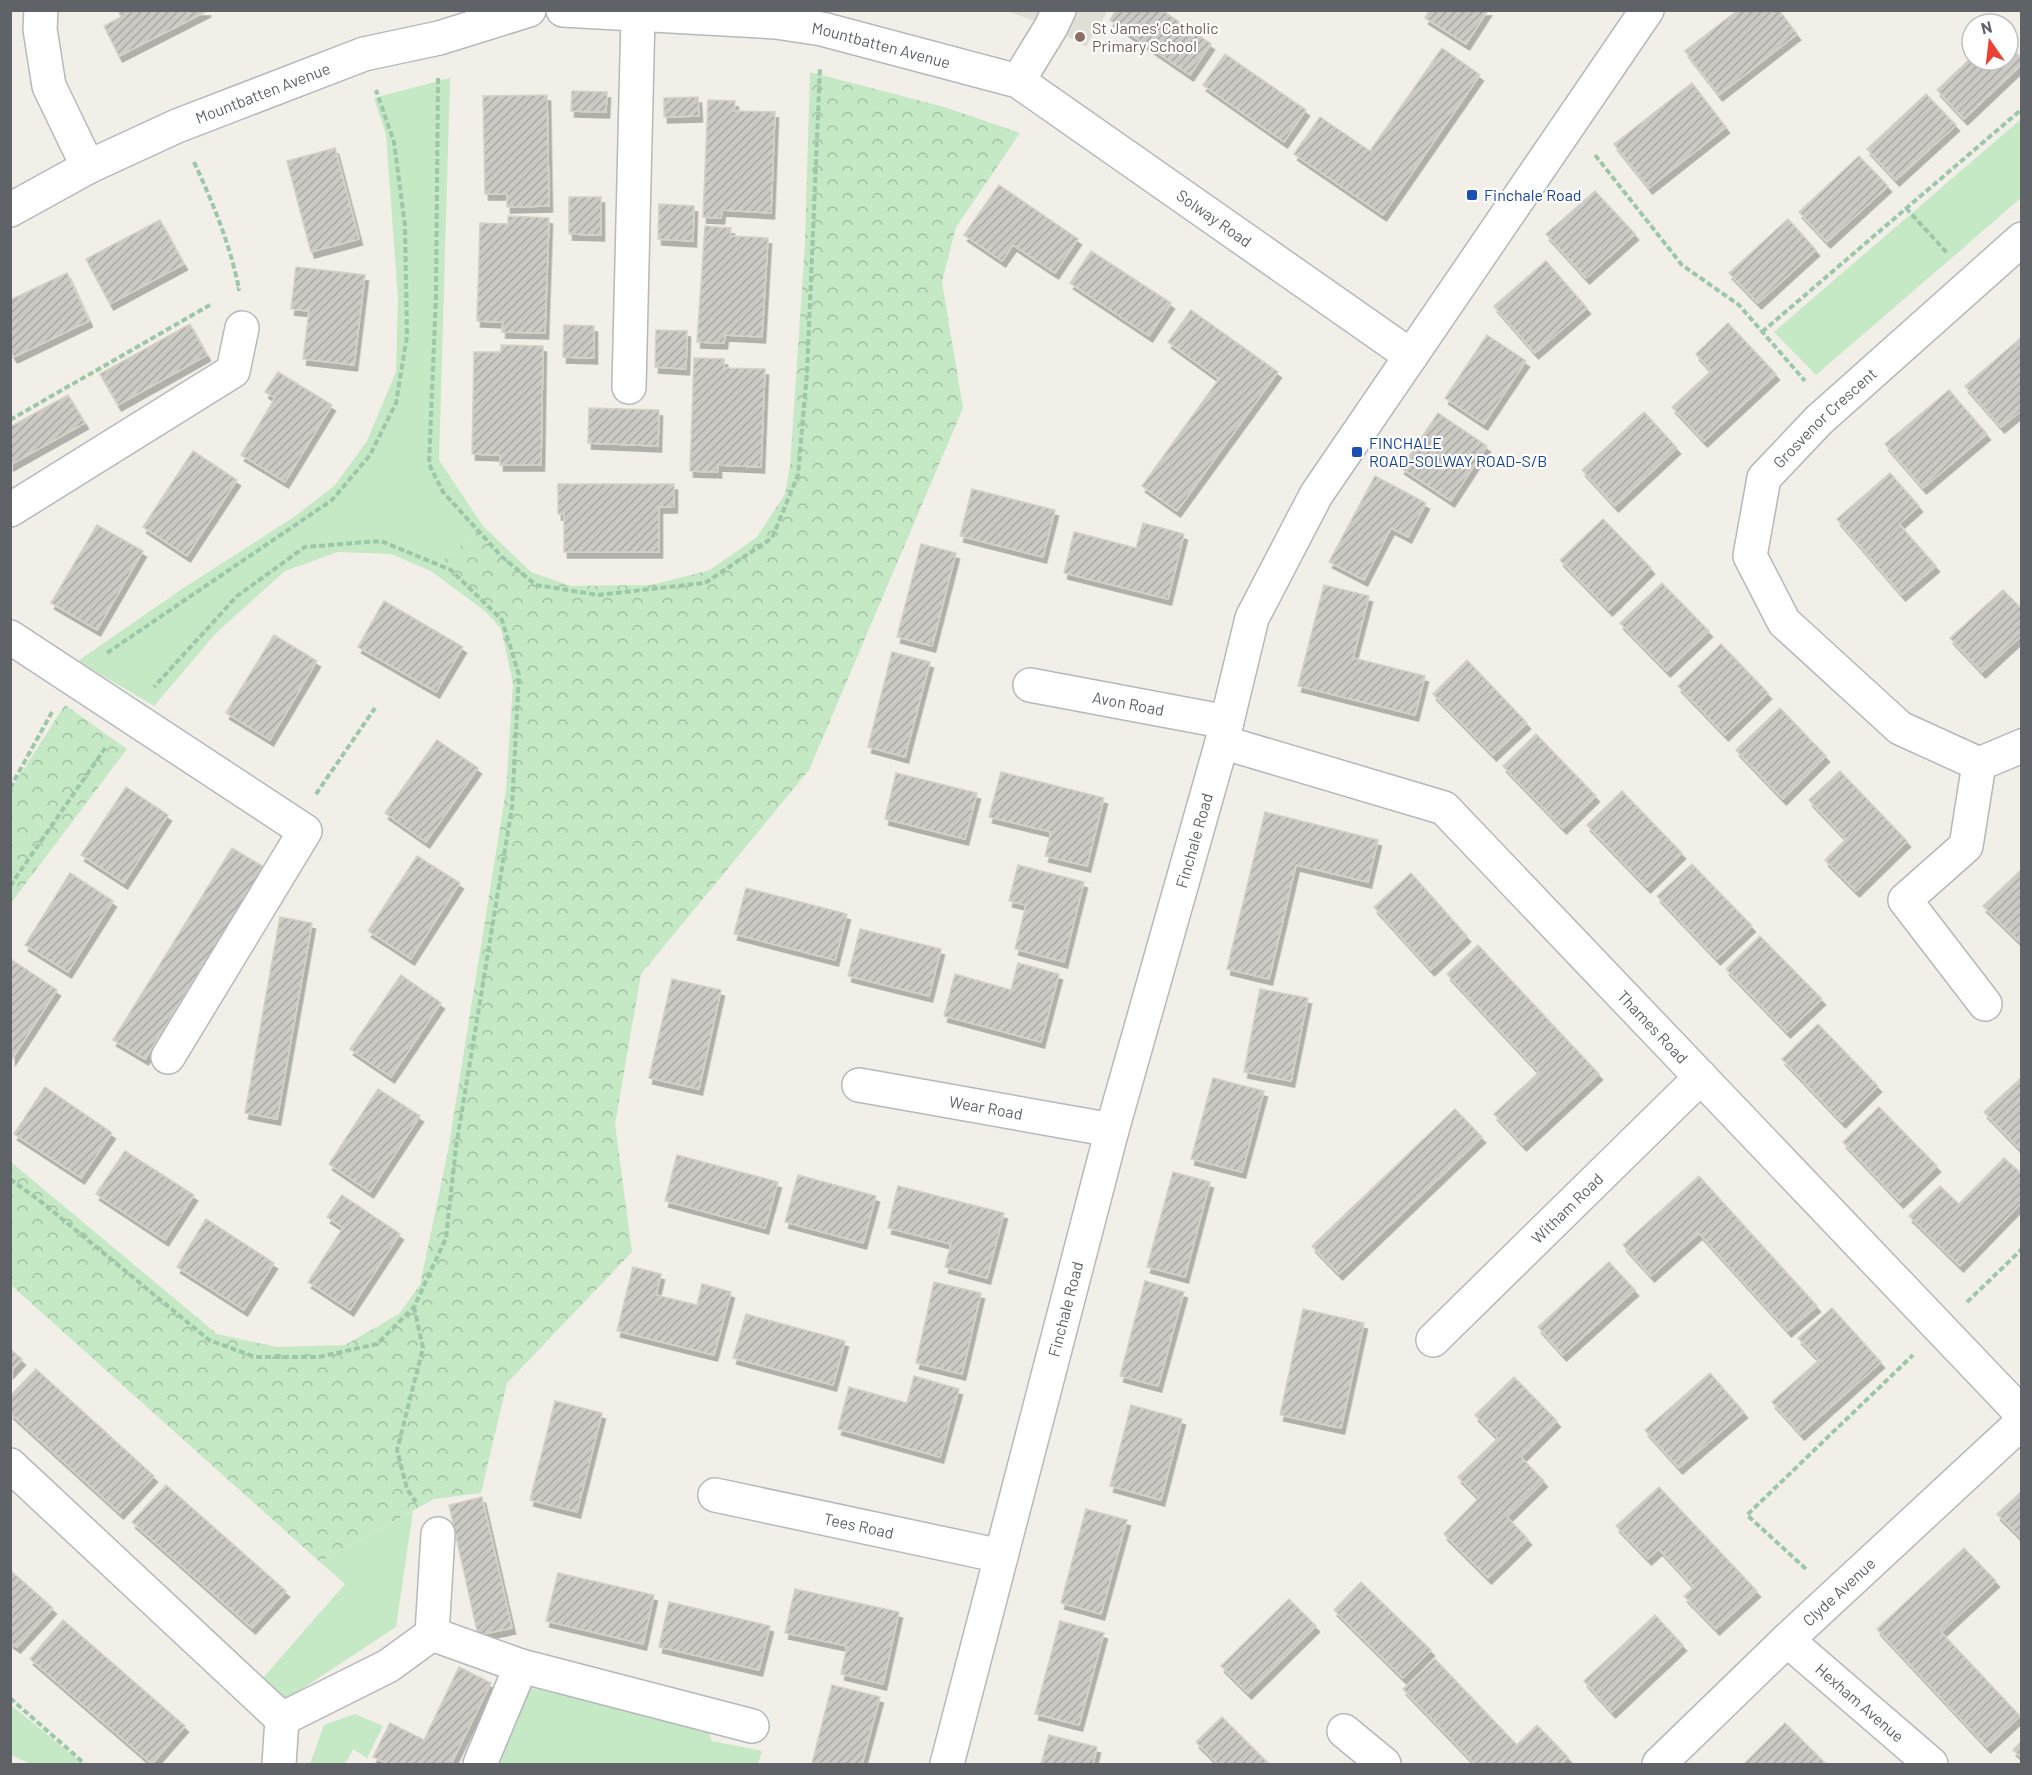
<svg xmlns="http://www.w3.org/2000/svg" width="2032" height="1775" font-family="Barlow,sans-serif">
	<defs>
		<pattern id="forest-crowns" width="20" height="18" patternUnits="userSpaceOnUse" patternTransform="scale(1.5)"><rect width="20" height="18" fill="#c5e8c5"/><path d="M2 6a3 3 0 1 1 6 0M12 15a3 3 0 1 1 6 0" fill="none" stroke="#a3c0a4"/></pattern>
		<pattern id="building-hatch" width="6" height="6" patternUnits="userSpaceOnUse" patternTransform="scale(1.5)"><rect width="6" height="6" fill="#cccac5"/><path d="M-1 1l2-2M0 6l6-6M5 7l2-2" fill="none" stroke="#a9a8a4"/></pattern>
		<filter id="shadow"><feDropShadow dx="3.5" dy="6" stdDeviation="0" flood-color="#0004"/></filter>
	</defs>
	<rect width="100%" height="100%" fill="#f1efe8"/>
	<path fill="#e1ded6" d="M1007 11H1108L1086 47 1051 27Z"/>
	<g fill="#c5e8c5">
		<path d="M450 78 439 460 483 526 431 571 391 554 338 552 285 571 216 633 154 706 78 661 182 589 297 515 335 485 367 441 396 372 398 298 386 135 374 98Z"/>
		<path d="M2021 119V198L1816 375 1774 332Z"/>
		<path d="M413 1511 396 1627 285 1700 262 1679 345 1584 320 1562Z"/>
		<path d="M526 1687 706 1723 712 1741 762 1751 758 1764H494Z"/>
		<path d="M11 1705 83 1764H31L11 1755Z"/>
		<path d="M355 1714 383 1726 367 1758 353 1749 345 1764H310L324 1725Z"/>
	</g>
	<g fill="url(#forest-crowns)">
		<path d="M810 72 944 107 1020 133 956 227 942 282 963 408 809 770 641 974 615 1124 632 1252 507 1383 481 1493 434 1499 320 1562 11 1285V1162L217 1334 277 1347 345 1345 399 1314 420 1285 448 1151 506 790 513 683 501 629 486 612 431 571 483 526 531 572 571 586 651 585 710 570 757 537 785 494 790 467 805 244Z"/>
		<path d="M65 705 127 749 11 903V789Z"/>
	</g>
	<g fill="url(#building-hatch)" stroke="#d6d1c6" stroke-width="1.5" filter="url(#shadow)">
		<path d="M118 10H207V11L119 56 104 26 121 17Z"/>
		<path d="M1116 10H1162L1211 44 1190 75 1110 20Z"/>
		<path d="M1430 10H1488L1466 44 1425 18Z"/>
		<path d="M1738 10H1779L1797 34 1719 95 1685 51Z"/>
		<path d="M2008 44 2022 59V64L1964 119 1937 90 1972 57V60H2008Z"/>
		<path d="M1442 48 1480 75 1383 215 1294 154 1320 117 1370 151Z"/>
		<path d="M1225 54 1306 110 1284 142 1203 85Z"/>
		<path d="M1692 83 1726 127 1649 188 1614 144Z"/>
		<path d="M572 91 607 92 606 112 571 111Z"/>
		<path d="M1926 94 1956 125 1896 180 1867 149Z"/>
		<path d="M547 95 549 206 507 207V194H485L483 96Z"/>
		<path d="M698 97 699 116 664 117V98Z"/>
		<path d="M708 100 735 101 734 111 775 112 771 213 722 210 721 218 703 217Z"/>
		<path d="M335 148 359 239 311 252 287 161Z"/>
		<path d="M1859 156 1888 186 1827 242 1799 212Z"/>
		<path d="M999 185 1078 239 1055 273 1013 245 1002 261 964 235Z"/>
		<path d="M1595 191 1635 234 1586 278 1546 234Z"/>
		<path d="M569 197H601V235L569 234Z"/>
		<path d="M659 204 694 206 693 241 658 239Z"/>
		<path d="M508 216 549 218 545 333 502 332 503 322 477 321 480 223 508 224Z"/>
		<path d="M1788 219 1816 250 1758 303 1729 273Z"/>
		<path d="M160 220 184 264 110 304 86 259Z"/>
		<path d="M705 226 731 228 730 236 768 238 762 337 725 335 724 343 697 342Z"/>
		<path d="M1091 251 1171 303 1149 336 1070 283Z"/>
		<path d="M1546 261 1587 308 1535 353 1494 306Z"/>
		<path d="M296 267 365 275 354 365 303 359 309 311 291 309Z"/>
		<path d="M67 273 89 321 14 357 10 351V300Z"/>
		<path d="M1191 310 1278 372 1177 511 1142 486 1219 379 1168 342Z"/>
		<path d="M1728 323 1776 374 1704 441 1672 407 1711 371 1696 354Z"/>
		<path d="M190 324 207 355 118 405 100 374Z"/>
		<path d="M564 325 594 326V358L563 357Z"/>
		<path d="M656 330 687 331 686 369 655 367Z"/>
		<path d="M1487 335 1526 361 1484 424 1445 398Z"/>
		<path d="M2022 337V410L2001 427 1965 386Z"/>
		<path d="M501 345 543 346 541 465H500V455L472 454 474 352H501Z"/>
		<path d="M694 358 724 359V368L765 369 761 467 718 465V472L690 471Z"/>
		<path d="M278 372 332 405 285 482 241 455 275 398 265 392Z"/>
		<path d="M1949 390 1987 434 1923 488 1885 444Z"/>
		<path d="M68 395 85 423 10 465V427Z"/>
		<path d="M589 408 659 410 658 446 588 443Z"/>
		<path d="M1644 412 1677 448 1615 506 1582 470Z"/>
		<path d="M1438 413 1487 446 1451 501 1401 468Z"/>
		<path d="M193 451 237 480 187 556 143 527Z"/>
		<path d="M1890 473 1919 506 1899 524 1936 566 1902 595 1837 519Z"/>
		<path d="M1375 476 1426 503 1408 537 1391 528 1364 580 1329 562Z"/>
		<path d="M558 484H674V507H659V552H564V514H558Z"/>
		<path d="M972 489 1055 510 1043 557 960 536Z"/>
		<path d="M1603 519 1651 568 1609 610 1560 560Z"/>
		<path d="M1143 523 1184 534 1168 599 1064 573 1074 532 1136 548Z"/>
		<path d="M97 525 143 551 97 630 51 603Z"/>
		<path d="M921 544 956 553 932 646 897 637Z"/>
		<path d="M1662 583 1709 631 1667 671 1620 623Z"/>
		<path d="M1324 585 1369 596 1353 658 1425 676 1415 715 1298 686Z"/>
		<path d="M2003 590 2022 609V635L1982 672 1950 638Z"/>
		<path d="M384 601 463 647 436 692 358 647Z"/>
		<path d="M274 635 317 661 270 740 226 713Z"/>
		<path d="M1721 644 1768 693 1725 735 1678 686Z"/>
		<path d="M892 652 930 662 905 757 868 747Z"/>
		<path d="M1467 660 1527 723 1493 755 1433 694Z"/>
		<path d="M1780 708 1826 756 1783 799 1736 750Z"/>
		<path d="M1536 734 1596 796 1563 828 1503 766Z"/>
		<path d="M437 740 478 768 426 842 385 813Z"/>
		<path d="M1840 771 1907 841 1856 891 1825 860 1846 839 1809 800Z"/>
		<path d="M1001 772 1104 798 1087 866 1045 856 1051 832 989 817Z"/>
		<path d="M896 773 977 793 965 839 885 819Z"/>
		<path d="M126 787 168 815 124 883 81 855Z"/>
		<path d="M1622 791 1682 853 1647 887 1587 825Z"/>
		<path d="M1265 812 1378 840 1368 882 1296 865 1269 979 1227 969Z"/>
		<path d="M232 848 264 867 145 1059 113 1040Z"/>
		<path d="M417 856 460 883 411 959 368 931Z"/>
		<path d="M1692 864 1752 926 1717 959 1657 896Z"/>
		<path d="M1018 865 1084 882 1064 962 1015 949 1026 905 1009 901Z"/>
		<path d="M2022 869V944L1983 906Z"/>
		<path d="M70 873 113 901 68 972 25 945Z"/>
		<path d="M1411 873 1467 936 1431 970 1374 907Z"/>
		<path d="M746 888 847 914 835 960 734 934Z"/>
		<path d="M280 917 312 923 277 1119 245 1113Z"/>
		<path d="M860 929 941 949 929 996 848 976Z"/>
		<path d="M1760 936 1822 999 1787 1032 1726 969Z"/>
		<path d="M1478 945 1599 1074 1523 1145 1494 1114 1539 1072 1447 974Z"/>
		<path d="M12 960 57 990 12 1059 10 962Z"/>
		<path d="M1018 963 1059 974 1041 1042 944 1016 955 974 1011 990Z"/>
		<path d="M401 975 441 1003 391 1077 350 1049Z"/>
		<path d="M672 979 721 990 699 1089 649 1078Z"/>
		<path d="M1260 989 1308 998 1291 1081 1244 1072Z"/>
		<path d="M1818 1024 1878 1086 1842 1122 1782 1059Z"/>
		<path d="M2022 1077V1145L2019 1148 1984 1112Z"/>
		<path d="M1213 1078 1264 1091 1242 1172 1191 1159Z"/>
		<path d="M45 1087 112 1133 81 1178 14 1134Z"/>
		<path d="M378 1089 420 1116 370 1192 329 1164Z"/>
		<path d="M1879 1107 1937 1166 1900 1202 1843 1142Z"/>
		<path d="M1455 1109 1482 1137 1339 1274 1312 1246Z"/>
		<path d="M125 1151 194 1195 165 1240 96 1194Z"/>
		<path d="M677 1155 778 1182 765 1228 665 1201Z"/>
		<path d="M2004 1158 2022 1174V1202L1960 1266 1909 1216 1940 1186 1959 1204Z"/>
		<path d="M1173 1172 1210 1182 1185 1277 1147 1267Z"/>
		<path d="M798 1175 876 1196 863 1243 785 1222Z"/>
		<path d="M1699 1176 1817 1306 1788 1331 1699 1233 1651 1276 1623 1245Z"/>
		<path d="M898 1186 1004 1213 987 1278 945 1267 951 1244 888 1228Z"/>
		<path d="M342 1195 400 1234 350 1310 308 1282 343 1228 327 1217Z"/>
		<path d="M206 1219 274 1263 244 1310 177 1267Z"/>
		<path d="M1609 1262 1635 1290 1563 1355 1538 1327Z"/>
		<path d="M633 1267 661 1274 656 1295 697 1305 702 1284 731 1292 714 1355 617 1331Z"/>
		<path d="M1145 1281 1184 1292 1158 1386 1120 1376Z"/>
		<path d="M934 1282 981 1293 962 1374 916 1363Z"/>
		<path d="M1832 1308 1881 1362 1801 1434 1772 1402 1819 1360 1798 1338Z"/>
		<path d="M1303 1309 1364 1323 1341 1428 1280 1415Z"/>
		<path d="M746 1314 845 1341 833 1385 733 1358Z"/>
		<path d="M10 1349 22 1359 10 1372Z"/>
		<path d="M36 1369 154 1476 120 1513 10 1413V1396Z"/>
		<path d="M1710 1373 1744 1412 1679 1468 1645 1430Z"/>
		<path d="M914 1376 959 1389 940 1457 838 1429 849 1387 907 1403Z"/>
		<path d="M1514 1377 1557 1421 1521 1457 1544 1481 1507 1517 1528 1539 1488 1578 1444 1534 1479 1498 1458 1477 1498 1438 1475 1415Z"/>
		<path d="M555 1401 602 1413 577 1512 530 1500Z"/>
		<path d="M1131 1405 1182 1419 1161 1500 1110 1486Z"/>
		<path d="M166 1485 286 1591 252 1628 132 1522Z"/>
		<path d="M1659 1487 1757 1591 1716 1629 1684 1596 1694 1587 1659 1549 1648 1559 1616 1526Z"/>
		<path d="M2022 1491V1539L1997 1514Z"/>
		<path d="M482 1497 512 1628 478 1635 449 1505Z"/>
		<path d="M1086 1509 1127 1520 1101 1614 1061 1603Z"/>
		<path d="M1964 1548 1996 1581 1941 1632 2020 1716 1987 1747 1877 1629Z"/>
		<path d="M10 1570 53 1608 17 1647 10 1642Z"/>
		<path d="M558 1573 654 1595 643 1644 546 1621Z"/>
		<path d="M1361 1582 1431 1650 1403 1678 1334 1610Z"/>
		<path d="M795 1589 899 1612 883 1684 841 1674 847 1646 785 1633Z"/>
		<path d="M1289 1599 1316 1626 1248 1693 1221 1666Z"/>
		<path d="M669 1602 770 1626 759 1670 659 1647Z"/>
		<path d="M1655 1615 1683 1645 1612 1712 1584 1681Z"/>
		<path d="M63 1620 185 1726 152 1764 30 1659Z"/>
		<path d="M1060 1621 1104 1633 1079 1725 1035 1714Z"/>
		<path d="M1435 1659 1517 1745 1537 1725 1568 1757 1561 1764H1475L1403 1689Z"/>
		<path d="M459 1667 491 1683 451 1764H388L373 1757 390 1723 424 1740Z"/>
		<path d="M832 1685 880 1697 862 1764 812 1763Z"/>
		<path d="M1222 1717 1269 1764H1218L1196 1742Z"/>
		<path d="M1785 1723 1826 1764H1744Z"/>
		<path d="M1049 1735 1097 1747 1093 1764H1041Z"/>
		<path d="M2022 1741V1758L2013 1750Z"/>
	</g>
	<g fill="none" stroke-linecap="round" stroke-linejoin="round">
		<g stroke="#b5b8bc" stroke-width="36">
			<g id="minor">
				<path d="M41 10 40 29 49 86 88 167"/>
				<path id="s1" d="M563 10 776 22 822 29 1018 81 1411 356"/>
				<path d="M1018 81 1051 27 1059 10"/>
				<path id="s2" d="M10 210 88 167 177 126 364 54 439 38 529 10"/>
				<path d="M629 387 638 15"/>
				<path d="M10 510 233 371 242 328"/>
				<path d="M10 637 305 831 168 1057"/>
				<path id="s3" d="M1030 685 1227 722"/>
				<path id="s4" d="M1222 742 1444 808 2022 1414"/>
				<path id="s5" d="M1979 764 1900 728 1784 622 1750 556 1764 478 1819 420 2022 239"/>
				<path d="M1985 1004 1905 900 1966 846 1979 764 2022 746"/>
				<path id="s6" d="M859 1085 1112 1130"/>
				<path id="s7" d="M1433 1340 1701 1077"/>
				<path d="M10 1465 282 1719 279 1764"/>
				<path id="s8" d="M715 1495 1001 1556"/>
				<path d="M432 1634 521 1666 752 1726"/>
				<path id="s9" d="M1787 1640 1931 1764"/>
				<path d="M282 1719 388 1666 432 1634 438 1534"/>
				<path d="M1344 1731 1384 1764"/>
				<path d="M480 1764 521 1666"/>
				<path id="s10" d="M947 1764 1112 1130 1222 742 1252 618 1316 495 1647 10"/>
				<path id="s11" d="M1659 1764 1787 1640 2022 1422"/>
			</g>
		</g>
		<g stroke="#9cc7a9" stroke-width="4" stroke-dasharray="6 3" stroke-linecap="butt">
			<path d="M438 78 436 296 429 464 443 492 502 557 536 585 598 595 705 583 772 538 798 475 807 373 820 68"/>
			<path d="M1595 155 1682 265 1739 305 1805 381"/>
			<path d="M194 162C213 203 230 244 239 289H237"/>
			<path d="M1906 208 1948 254"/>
			<path d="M1762 332 2022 109"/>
			<path d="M10 420 210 305"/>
			<path d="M107 653 332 500 370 455 396 403 407 336 405 226 394 142 376 90"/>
			<path d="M10 788 52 712"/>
			<path d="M316 794 375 708"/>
			<path d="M10 886 106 747"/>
			<path d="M10 1179 44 1204 209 1340 255 1357H319L377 1344 414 1307 446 1238 456 1147 512 807 519 675 502 620 451 570 381 541 305 547 237 596 154 687"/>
			<path d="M1967 1302 2022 1249"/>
			<path d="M414 1307 423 1348 397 1450 407 1489 416 1502"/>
			<path d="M1806 1569 1747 1515 1913 1355"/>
			<path d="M10 1698 85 1764"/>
			<path d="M10 1764H11"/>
		</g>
		<use href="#minor" stroke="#fff" stroke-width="33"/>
	</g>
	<circle fill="#8d6e63" stroke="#fff" stroke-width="2" cx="1080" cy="37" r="6"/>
	<g fill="#1a4fb4" stroke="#fff" stroke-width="2">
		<rect x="1466" y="189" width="12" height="12" rx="3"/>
		<rect x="1351" y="446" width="12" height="12" rx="3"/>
	</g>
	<g text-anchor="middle" stroke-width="4.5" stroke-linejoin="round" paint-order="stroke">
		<g font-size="16" fill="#785e54" stroke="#fff" text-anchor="start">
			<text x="1092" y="34">St James' Catholic<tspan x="1092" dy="18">Primary School</tspan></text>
		</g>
		<g font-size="16" fill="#5f6368" stroke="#fff">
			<text dy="6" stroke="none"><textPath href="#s1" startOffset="321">Mountbatten Avenue</textPath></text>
			<text dy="6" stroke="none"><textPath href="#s2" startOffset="279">Mountbatten Avenue</textPath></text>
			<text dy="6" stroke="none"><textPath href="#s1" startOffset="702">Solway Road</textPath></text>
			<text dy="6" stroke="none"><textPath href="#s5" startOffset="483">Grosvenor Crescent</textPath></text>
			<text dy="6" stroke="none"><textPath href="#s3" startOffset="100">Avon Road</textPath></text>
			<text dy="6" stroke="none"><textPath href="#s10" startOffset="956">Finchale Road</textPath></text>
			<text dy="6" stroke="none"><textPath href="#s4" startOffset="534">Thames Road</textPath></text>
			<text dy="6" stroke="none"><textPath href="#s6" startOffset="129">Wear Road</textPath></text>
			<text dy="6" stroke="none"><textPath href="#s7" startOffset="188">Witham Road</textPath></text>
			<text dy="6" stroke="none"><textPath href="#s10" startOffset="470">Finchale Road</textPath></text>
			<text dy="6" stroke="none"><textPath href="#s8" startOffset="147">Tees Road</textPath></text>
			<text dy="6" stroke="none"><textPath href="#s11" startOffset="249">Clyde Avenue</textPath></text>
			<text dy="6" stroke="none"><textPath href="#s9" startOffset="96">Hexham Avenue</textPath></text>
		</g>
		<g font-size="16" fill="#164399" stroke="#fff" text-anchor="start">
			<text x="1484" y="201">Finchale Road</text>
			<text x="1369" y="449">FINCHALE<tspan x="1369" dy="18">ROAD-SOLWAY ROAD-S/B</tspan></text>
		</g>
	</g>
	<rect width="2032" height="1775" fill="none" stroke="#5f6368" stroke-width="24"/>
	<g transform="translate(1990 42) rotate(346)"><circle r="28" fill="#ffffff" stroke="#bfc1c3" stroke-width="1.5"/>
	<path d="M0-4.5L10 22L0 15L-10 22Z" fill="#ea4335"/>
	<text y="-9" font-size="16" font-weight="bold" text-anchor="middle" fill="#5f6368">N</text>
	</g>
</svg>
